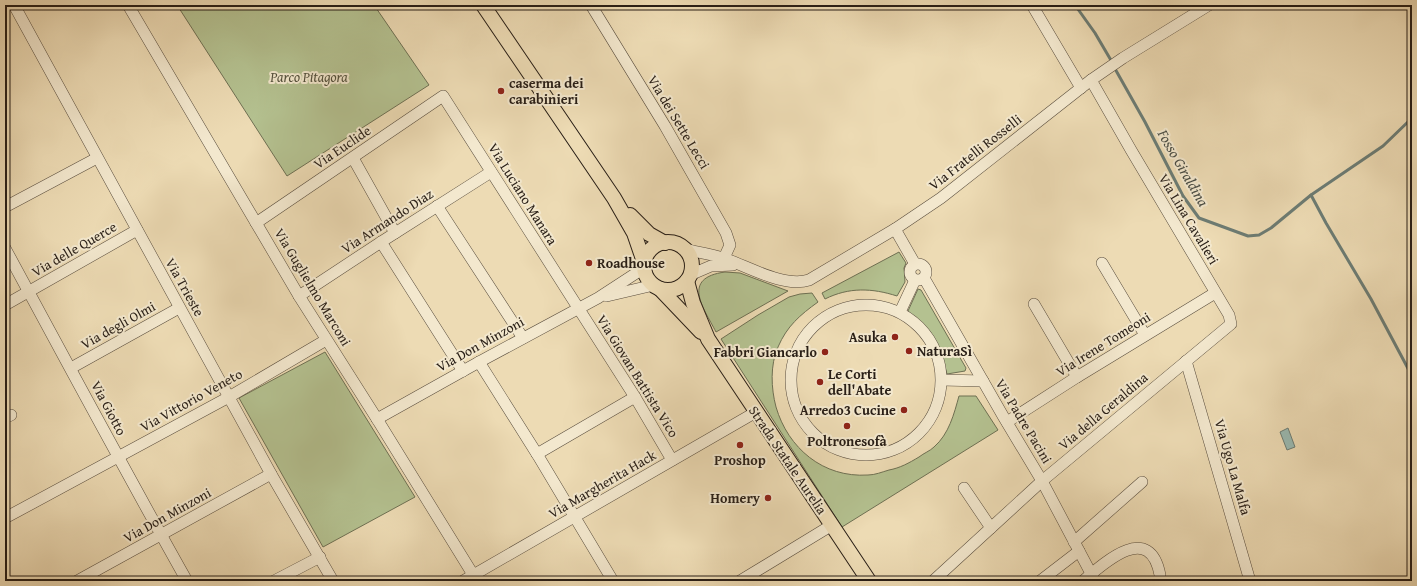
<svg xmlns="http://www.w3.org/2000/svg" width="1417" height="586" font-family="'Gentium Book Plus',serif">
	<rect width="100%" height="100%" fill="#eddbb4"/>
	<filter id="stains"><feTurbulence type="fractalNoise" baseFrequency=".005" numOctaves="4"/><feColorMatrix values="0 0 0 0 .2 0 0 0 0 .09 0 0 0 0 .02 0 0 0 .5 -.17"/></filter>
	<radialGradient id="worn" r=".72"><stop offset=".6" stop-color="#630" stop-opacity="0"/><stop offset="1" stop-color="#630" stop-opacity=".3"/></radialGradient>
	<g fill="#b4c190" stroke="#6e7053">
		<path d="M177 5H374L429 85 287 176Z"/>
		<path d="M899 252 906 263 904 268 905 282 897 296C872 288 849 287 825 299L822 293Z"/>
		<path d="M725 272 740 273 788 291 716 332C703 307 681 278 725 272Z"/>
		<path d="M918 289 921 290 966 368 965 371 947 374C942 358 939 341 927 328 921 322 912 318 908 311Z"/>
		<path d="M812 293 818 302C800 315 787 326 778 347 770 365 771 388 776 407 788 448 823 478 868 475 875 475 882 472 889 470 900 468 909 463 919 457 924 453 930 451 934 447 949 434 954 414 959 396H976L998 430 842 527 721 339 758 315 789 297 800 294Z"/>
		<path d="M325 352 415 497 323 547 239 398Z"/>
	</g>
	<path fill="#9abab2" stroke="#6c7c74" d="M1288 428 1295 447 1287 450 1280 432Z"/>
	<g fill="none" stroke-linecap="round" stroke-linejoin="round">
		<g stroke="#6c7c74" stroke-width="3">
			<path d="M1075 5 1095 33 1112 62"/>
			<path d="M1114 67 1145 122 1183 196 1199 218 1248 236 1259 235 1271 228 1311 195 1326 223 1371 299 1412 376"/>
			<path d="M1311 195 1383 146 1412 118"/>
		</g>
		<g stroke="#594d3e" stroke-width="12">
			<g id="minor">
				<path d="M14 5 271 474 333 581"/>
				<path d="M128 5 299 296 377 419 477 581"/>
				<path d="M591 5 665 126 726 233 730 245 724 258"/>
				<path d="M1032 5 1081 88"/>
				<path d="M353 158 395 233"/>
				<path d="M437 206 523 338"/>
				<path d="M5 207 97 158"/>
				<path d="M256 223 443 96 635 397 672 460"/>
				<path d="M895 229 915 264"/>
				<path d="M381 242 463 371"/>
				<path d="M5 248C65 359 125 471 187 581"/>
				<path d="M683 249C697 252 712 254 726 259 749 267 785 288 809 280L895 229 941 198 1091 80 1123 58 1209 5"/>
				<path d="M1102 263 1145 335"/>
				<circle cx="918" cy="272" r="8"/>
				<path d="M690 275 711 266 733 265"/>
				<path d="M924 278 1003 416 1042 481 1095 581"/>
				<path d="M299 296 381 242 491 172"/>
				<path d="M607 296 654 285"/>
				<path d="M1034 304 1077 377"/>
				<circle cx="866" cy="380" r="75"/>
				<path d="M5 305 137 230"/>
				<path d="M900 312 915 280"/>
				<path d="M1186 361 1250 581"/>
				<path d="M479 362 537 454 613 581"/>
				<path d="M71 368 179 308"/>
				<path d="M942 380 983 381"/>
				<path d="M5 418 11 415"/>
				<path d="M377 419 479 362 598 298 644 268"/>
				<path d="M1007 422 1077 377 1215 293"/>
				<path d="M537 454 635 397"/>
				<path d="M964 488 991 528"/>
				<path d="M5 518 229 397 326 340"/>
				<path d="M1074 542 1142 482"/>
				<path d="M77 581 271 474"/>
				<path d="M274 581 320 557"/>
				<path d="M463 581 756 412"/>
				<path d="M740 581 832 525"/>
				<path d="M933 581 1042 481 1231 324 1229 315 1131 150 1091 80"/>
				<path d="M1040 581 1079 551"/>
				<path d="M1083 581C1106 561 1150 522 1160 575"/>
			</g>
		</g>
		<g stroke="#281e16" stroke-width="16">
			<g id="major">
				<path d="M483 5 614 198 634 233 644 262"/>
				<path d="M630 215 649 234 665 243"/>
				<circle cx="668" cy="266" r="24"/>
				<path d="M687 281 693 303 708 339 869 581"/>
				<path d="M660 289 701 332"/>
			</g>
		</g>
		<use href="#minor" stroke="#f3e8ce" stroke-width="11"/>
		<use href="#major" stroke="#eddbb4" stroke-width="14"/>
	</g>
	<g fill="#8f2418" stroke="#f3e8ce" stroke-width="1.5">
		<circle cx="501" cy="91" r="4"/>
		<circle cx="589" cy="263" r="4"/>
		<circle cx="895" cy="337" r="4"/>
		<circle cx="909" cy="351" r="4"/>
		<circle cx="825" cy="352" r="4"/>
		<circle cx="820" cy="382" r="4"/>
		<circle cx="904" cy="410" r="4"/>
		<circle cx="847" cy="426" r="4"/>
		<circle cx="740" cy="445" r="4"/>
		<circle cx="768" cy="498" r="4"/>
	</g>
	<g text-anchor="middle" stroke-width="4" stroke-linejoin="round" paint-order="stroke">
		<g font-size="14" font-style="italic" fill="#524f3b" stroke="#f3e8ce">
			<text x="309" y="82">Parco Pitagora</text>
		</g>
		<g font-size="14" font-weight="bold" fill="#281e16" stroke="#f3e8ce" text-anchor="start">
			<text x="509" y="88">caserma dei<tspan x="509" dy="16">carabinieri</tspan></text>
			<text x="597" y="268">Roadhouse</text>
			<text x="887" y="342" text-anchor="end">Asuka</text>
			<text x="917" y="356">NaturaSì</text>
			<text x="817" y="357" text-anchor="end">Fabbri Giancarlo</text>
			<text x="828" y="379">Le Corti<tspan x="828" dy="16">dell'Abate</tspan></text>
			<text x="896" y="415" text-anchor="end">Arredo3 Cucine</text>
			<text x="847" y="446" text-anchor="middle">Poltronesofà</text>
			<text x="740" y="465" text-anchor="middle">Proshop</text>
			<text x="760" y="503" text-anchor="end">Homery</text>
		</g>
		<g font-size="14" fill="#281e16" stroke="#f3e8ce">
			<text transform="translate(679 122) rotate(59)" y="5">Via dei Sette Lecci</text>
			<text transform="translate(342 147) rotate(-34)" y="5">Via Euclide</text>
			<text transform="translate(975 152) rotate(-38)" y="5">Via Fratelli Rosselli</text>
			<text transform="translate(523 194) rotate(58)" y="5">Via Luciano Manara</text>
			<text transform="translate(1189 219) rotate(59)" y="5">Via Lina Cavalieri</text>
			<text transform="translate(387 221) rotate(-33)" y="5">Via Armando Diaz</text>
			<text transform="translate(74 249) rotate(-30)" y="5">Via delle Querce</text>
			<text transform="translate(185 287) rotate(61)" y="5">Via Trieste</text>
			<text transform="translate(313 287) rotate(59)" y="5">Via Guglielmo Marconi</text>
			<text transform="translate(118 325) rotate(-29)" y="5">Via degli Olmi</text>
			<text transform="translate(480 344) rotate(-29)" y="5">Via Don Minzoni</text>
			<text transform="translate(1103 344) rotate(-32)" y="5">Via Irene Tomeoni</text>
			<text transform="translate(638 376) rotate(58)" y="5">Via Giovan Battista Vico</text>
			<text transform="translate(191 400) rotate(-29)" y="5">Via Vittorio Veneto</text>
			<text transform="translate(109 408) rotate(62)" y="5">Via Giotto</text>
			<text transform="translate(1103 411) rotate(-40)" y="5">Via della Geraldina</text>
			<text transform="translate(1024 421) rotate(59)" y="5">Via Padre Pacini</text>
			<text transform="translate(788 460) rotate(56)" y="5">Strada Statale Aurelia</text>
			<text transform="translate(1233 467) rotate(74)" y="5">Via Ugo La Malfa</text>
			<text transform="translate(602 484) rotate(-30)" y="5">Via Margherita Hack</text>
			<text transform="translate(167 515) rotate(-29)" y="5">Via Don Minzoni</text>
		</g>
		<g font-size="15" font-style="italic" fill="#4a4d45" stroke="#f3e8ce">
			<text transform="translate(1183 168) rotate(60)" y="5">Fosso Giraldina</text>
		</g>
	</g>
	<rect width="1417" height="586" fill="none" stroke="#eddbb4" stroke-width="20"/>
	<rect x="6" y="6" width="1405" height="574" fill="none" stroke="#281e16" stroke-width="2"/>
	<rect x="10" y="10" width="1397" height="566" fill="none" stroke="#281e16"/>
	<rect width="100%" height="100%" filter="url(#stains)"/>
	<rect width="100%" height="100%" fill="url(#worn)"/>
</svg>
